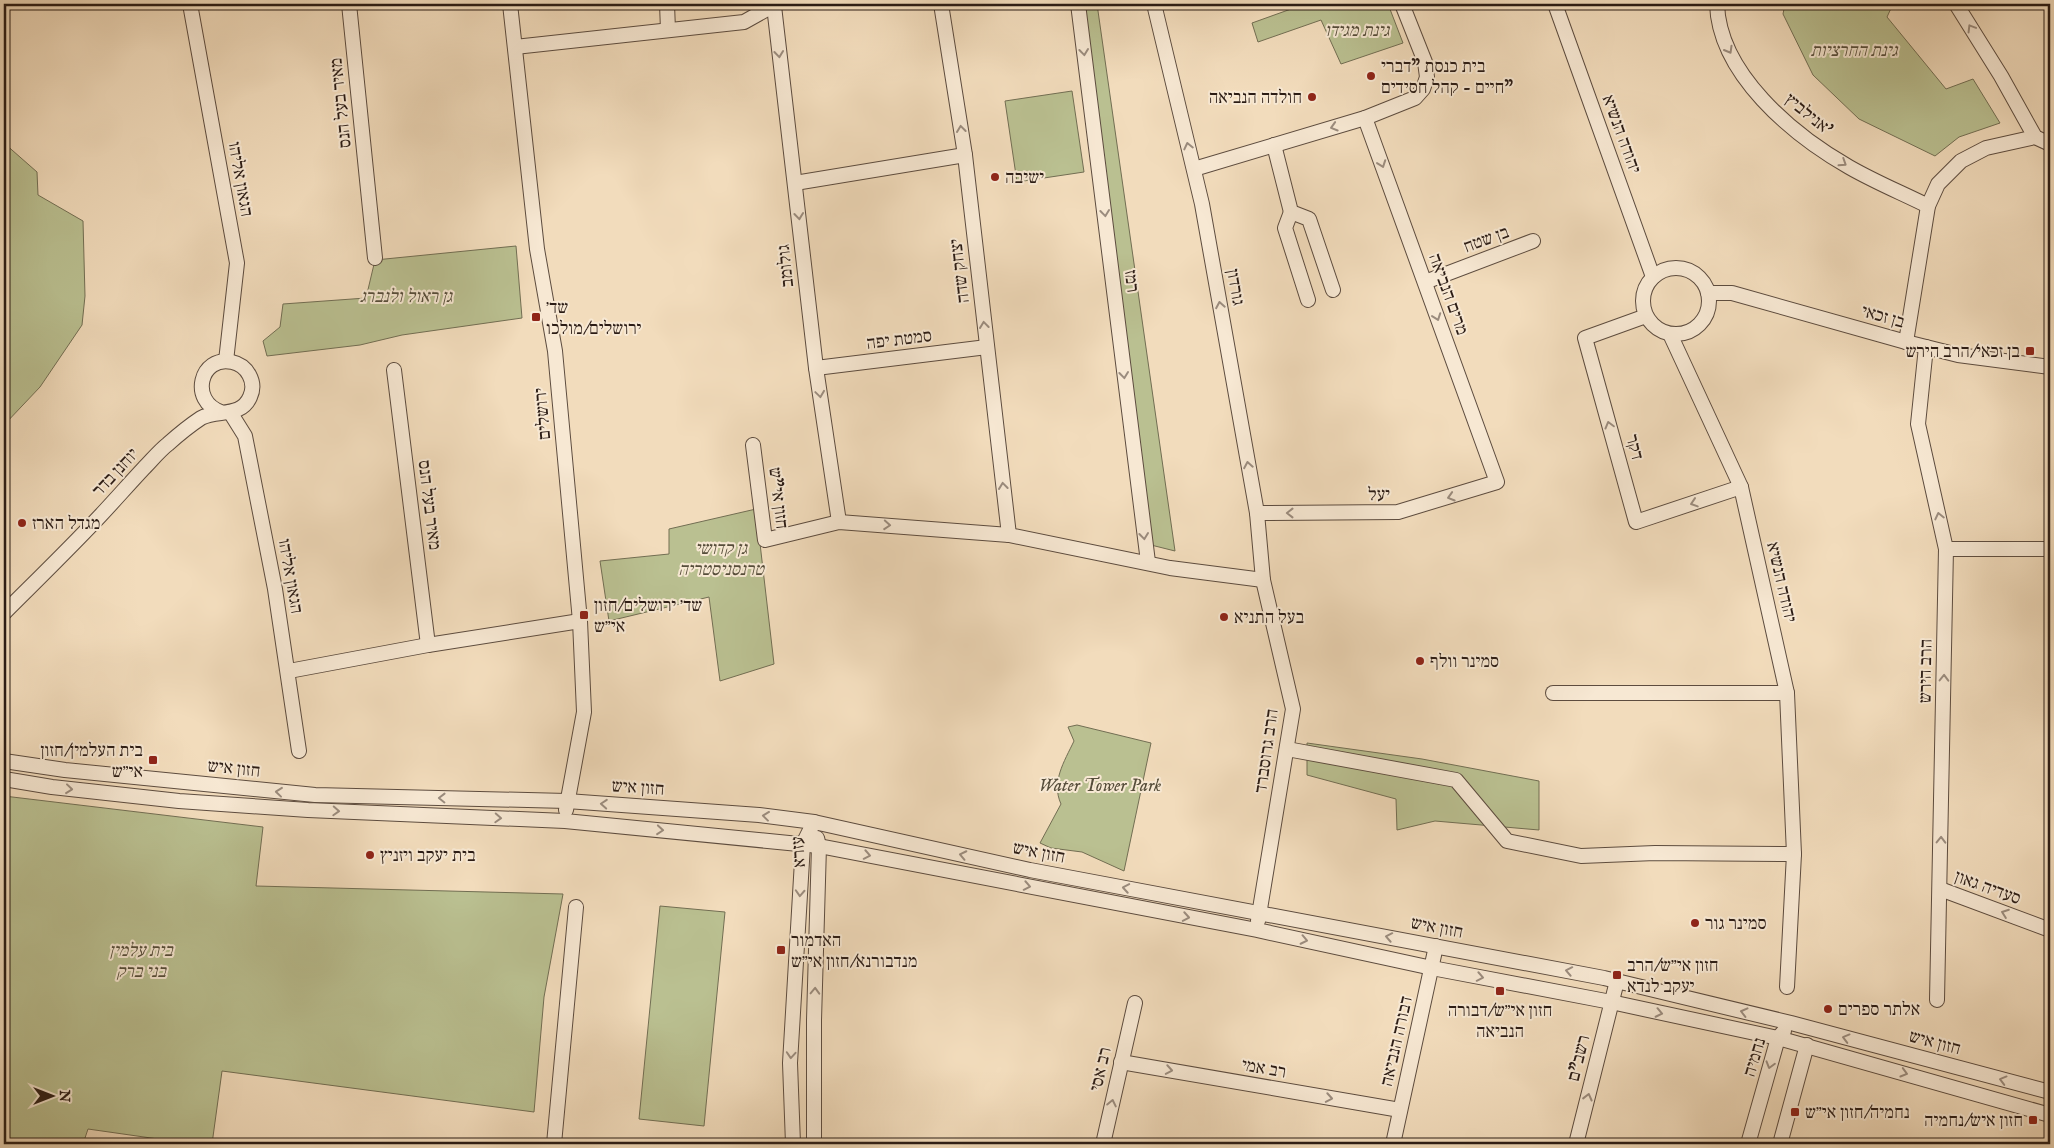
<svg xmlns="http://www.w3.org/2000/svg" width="2054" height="1148" font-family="'IM FELL English','Frank Ruhl Libre',serif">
	<rect width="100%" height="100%" fill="#f2dcbc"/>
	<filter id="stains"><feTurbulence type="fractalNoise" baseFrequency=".004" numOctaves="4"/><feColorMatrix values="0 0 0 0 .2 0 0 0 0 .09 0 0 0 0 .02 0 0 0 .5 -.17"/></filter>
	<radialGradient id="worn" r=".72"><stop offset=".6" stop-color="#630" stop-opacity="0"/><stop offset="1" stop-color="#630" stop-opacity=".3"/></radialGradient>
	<g fill="#bac091" stroke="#726e53">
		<path d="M1082 4H1097L1175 551 1151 545Z"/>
		<path d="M1305 4H1388L1403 43 1341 64 1321 20 1258 42 1252 23Z"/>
		<path d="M1785 4H1893L1887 17 1946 89 1973 79 2000 123 1959 137 1935 156 1859 119 1813 75 1783 14Z"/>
		<path d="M1072 91 1084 172 1017 182 1005 101Z"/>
		<path d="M4 143 37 172 38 195 83 221 85 296 82 325 40 387 4 425Z"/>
		<path d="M516 246 522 318 402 335 360 345 267 356 263 341 280 327 283 304 366 298 375 260Z"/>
		<path d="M756 509 774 664 720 681 709 597 609 621 600 561 669 554V529Z"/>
		<path d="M1077 725 1151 743 1124 871 1082 852 1051 848 1040 843 1061 804C1051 782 1064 762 1074 741L1068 727Z"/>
		<path d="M1307 743 1422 759 1539 781V830L1435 821 1397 830 1396 799 1307 775Z"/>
		<path d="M4 796 263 827 256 886 563 894 544 997 534 1112 222 1071 212 1144H193L88 1129 83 1144H4Z"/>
		<path d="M660 906 725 912 704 1126 639 1119Z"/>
	</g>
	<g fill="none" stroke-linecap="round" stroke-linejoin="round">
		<g stroke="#5d4c3f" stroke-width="16">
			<g id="minor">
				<path d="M190 4 237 263 226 361"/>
				<path d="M349 4 375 258"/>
				<path d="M510 4 537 249 555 351 580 621 584 712 566 810"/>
				<path d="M667 4 668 30"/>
				<path d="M941 4 965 155 1009 535"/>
				<path d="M1078 4 1148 562"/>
				<path d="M1154 4 1202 204 1257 513 1263 580 1293 709 1258 921"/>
				<path d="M1555 4 1653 277"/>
				<path d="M1717 4C1719 74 1793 135 1849 167 1875 182 1902 193 1928 206"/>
				<path d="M1956 4 2001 76 2035 137 2050 144"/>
				<path d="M774 6 816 368 839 522"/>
				<path d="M515 47 744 22 776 4"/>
				<path d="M1274 145 1291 212 1309 219 1333 290"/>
				<path d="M1194 169 1365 118 1415 98 1423 89 1427 77 1425 62 1402 4"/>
				<path d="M795 183 965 155"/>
				<path d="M1291 212 1285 228 1308 300"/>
				<circle cx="1676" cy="301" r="33"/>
				<path d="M1425 282 1533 241"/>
				<path d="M1708 293H1732L1906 342 1958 355 2050 367"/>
				<path d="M1646 316 1585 338 1636 522 1741 487"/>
				<path d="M1670 334 1741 487 1787 693 1794 854 1787 987"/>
				<path d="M1906 342 1928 206 1938 184 1961 161 1986 148 2035 137"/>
				<path d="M1926 347 1918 424 1946 549 1937 1000"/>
				<path d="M816 368 987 347"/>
				<path d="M394 370 428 645"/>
				<path d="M230 412 245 436 275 589 299 751"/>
				<path d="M753 445 765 540 839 522 1009 535 1170 568 1263 580"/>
				<path d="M1257 513 1398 512 1497 482 1365 118"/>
				<path d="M1946 549H2050"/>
				<path d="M4 613C36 581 69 549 100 516 115 500 129 484 144 468 152 460 159 451 168 444 178 435 189 426 201 418 217 409 241 418 250 397 257 382 247 365 232 362 200 355 189 401 221 412"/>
				<path d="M289 671 428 645 580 621"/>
				<path d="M1553 693H1787"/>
				<path d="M1287 749 1456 780 1507 841 1581 856 1655 853 1794 854"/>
				<path d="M4 761 65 770 315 795 567 801 759 815 814 822 1030 870 1604 978 1791 1023 2050 1092"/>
				<path d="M4 779 52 787 179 801 308 810 565 821 819 846 1257 930 1432 968 1611 1002 1778 1038 2050 1115"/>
				<path d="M1940 889 2050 930"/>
				<path d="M1121 1062 1400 1110"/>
				<path d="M554 1144 576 907"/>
				<path d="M793 1144 790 1063 803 844 814 822"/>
				<path d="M814 1144V1020L819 846 817 838"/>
				<path d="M1103 1144 1135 1003"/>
				<path d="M1393 1144 1436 946"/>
				<path d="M1576 1144 1617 981"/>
				<path d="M1748 1144 1778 1038 1784 1031"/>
				<path d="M1780 1144 1807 1045"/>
			</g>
		</g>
		<use href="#minor" stroke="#f7e8d3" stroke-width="14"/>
	</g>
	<defs><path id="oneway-chevron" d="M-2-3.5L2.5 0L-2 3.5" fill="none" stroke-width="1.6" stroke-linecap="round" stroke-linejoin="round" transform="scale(1.25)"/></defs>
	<g stroke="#9b8c7e">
		<use href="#oneway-chevron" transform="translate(1971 28) rotate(-121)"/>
		<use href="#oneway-chevron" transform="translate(1729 50) rotate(60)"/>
		<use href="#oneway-chevron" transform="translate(1084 52) rotate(83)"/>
		<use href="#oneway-chevron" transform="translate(779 54) rotate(84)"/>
		<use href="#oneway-chevron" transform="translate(1334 127) rotate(163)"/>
		<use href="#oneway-chevron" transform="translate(961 129) rotate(-97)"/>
		<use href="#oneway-chevron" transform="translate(1188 146) rotate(-103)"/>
		<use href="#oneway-chevron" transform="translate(1843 163) rotate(33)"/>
		<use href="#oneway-chevron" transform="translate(1382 164) rotate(70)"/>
		<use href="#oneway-chevron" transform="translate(1105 213) rotate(83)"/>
		<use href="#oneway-chevron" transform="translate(799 216) rotate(84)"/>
		<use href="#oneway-chevron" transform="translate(1220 305) rotate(-100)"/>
		<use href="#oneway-chevron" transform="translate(1437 317) rotate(70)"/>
		<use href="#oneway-chevron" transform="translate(984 325) rotate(-97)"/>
		<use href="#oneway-chevron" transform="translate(1124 375) rotate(83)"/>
		<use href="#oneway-chevron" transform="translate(820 394) rotate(82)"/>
		<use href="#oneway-chevron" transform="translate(1609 425) rotate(-105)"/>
		<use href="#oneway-chevron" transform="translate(1248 465) rotate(-100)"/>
		<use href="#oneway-chevron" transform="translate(1003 486) rotate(-97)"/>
		<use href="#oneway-chevron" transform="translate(1451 497) rotate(163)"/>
		<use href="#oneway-chevron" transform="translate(1694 503) rotate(162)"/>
		<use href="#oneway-chevron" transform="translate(1290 513) rotate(180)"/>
		<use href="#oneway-chevron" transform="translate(1939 516) rotate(-103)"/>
		<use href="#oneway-chevron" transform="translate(887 525) rotate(4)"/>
		<use href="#oneway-chevron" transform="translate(1144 536) rotate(83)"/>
		<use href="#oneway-chevron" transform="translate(1944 678) rotate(-89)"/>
		<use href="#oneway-chevron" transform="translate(69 789) rotate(6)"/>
		<use href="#oneway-chevron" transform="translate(279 792) rotate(-174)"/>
		<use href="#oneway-chevron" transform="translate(442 798) rotate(-179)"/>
		<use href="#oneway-chevron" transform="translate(604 804) rotate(-176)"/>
		<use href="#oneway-chevron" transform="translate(336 811) rotate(3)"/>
		<use href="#oneway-chevron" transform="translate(766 816) rotate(-173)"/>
		<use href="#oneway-chevron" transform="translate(498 818) rotate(3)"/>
		<use href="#oneway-chevron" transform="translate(660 830) rotate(5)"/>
		<use href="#oneway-chevron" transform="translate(1941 840) rotate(-89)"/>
		<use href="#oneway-chevron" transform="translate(867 855) rotate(11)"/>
		<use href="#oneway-chevron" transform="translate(963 855) rotate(-168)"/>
		<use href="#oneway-chevron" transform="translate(1027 886) rotate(11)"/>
		<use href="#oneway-chevron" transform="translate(1126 888) rotate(-170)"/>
		<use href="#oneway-chevron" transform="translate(800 893) rotate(93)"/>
		<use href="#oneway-chevron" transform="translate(2005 913) rotate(-160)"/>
		<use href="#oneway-chevron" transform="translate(1186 917) rotate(10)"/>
		<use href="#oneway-chevron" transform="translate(1389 937) rotate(-169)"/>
		<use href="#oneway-chevron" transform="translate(1304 940) rotate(12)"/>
		<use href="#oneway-chevron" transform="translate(1569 971) rotate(-169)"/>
		<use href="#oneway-chevron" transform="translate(1480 977) rotate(11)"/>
		<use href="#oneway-chevron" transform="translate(815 991) rotate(-88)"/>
		<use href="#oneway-chevron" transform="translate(1744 1012) rotate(-166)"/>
		<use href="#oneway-chevron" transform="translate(1659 1013) rotate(12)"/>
		<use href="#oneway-chevron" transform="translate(1846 1038) rotate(-165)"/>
		<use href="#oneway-chevron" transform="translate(791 1055) rotate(94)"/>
		<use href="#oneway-chevron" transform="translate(1770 1065) rotate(106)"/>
		<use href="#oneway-chevron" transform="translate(1169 1070) rotate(10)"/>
		<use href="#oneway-chevron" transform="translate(1904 1073) rotate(16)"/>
		<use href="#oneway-chevron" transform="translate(2003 1080) rotate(-165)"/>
		<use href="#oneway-chevron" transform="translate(1588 1097) rotate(-76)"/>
		<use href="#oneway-chevron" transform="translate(1329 1098) rotate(10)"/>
		<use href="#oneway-chevron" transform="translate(1112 1103) rotate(-78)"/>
	</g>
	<g fill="#8f2418" stroke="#f7e8d3" stroke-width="2">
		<circle cx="1371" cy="76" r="5"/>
		<circle cx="1312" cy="97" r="5"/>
		<circle cx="995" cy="177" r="5"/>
		<rect x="531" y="312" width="10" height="10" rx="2.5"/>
		<rect x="2025" y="346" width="10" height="10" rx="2.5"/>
		<circle cx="22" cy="523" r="5"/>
		<rect x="579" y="610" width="10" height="10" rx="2.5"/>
		<circle cx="1224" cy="617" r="5"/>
		<circle cx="1420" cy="661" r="5"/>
		<rect x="148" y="755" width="10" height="10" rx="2.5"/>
		<circle cx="370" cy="855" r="5"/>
		<circle cx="1695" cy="923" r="5"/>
		<rect x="776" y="945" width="10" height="10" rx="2.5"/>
		<rect x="1612" y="970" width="10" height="10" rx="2.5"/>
		<rect x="1495" y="986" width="10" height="10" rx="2.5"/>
		<circle cx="1828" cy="1009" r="5"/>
		<rect x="1790" y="1107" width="10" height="10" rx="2.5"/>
		<rect x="2028" y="1115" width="10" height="10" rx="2.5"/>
	</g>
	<g text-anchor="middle" stroke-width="4" stroke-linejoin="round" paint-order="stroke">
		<g font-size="18" font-style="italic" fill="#564d3a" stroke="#f7e8d3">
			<text x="1357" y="36">גינת מגידו</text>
			<text x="1854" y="56">גינת החרציות</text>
			<text x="406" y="302">גן ראול ולנברג</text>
			<text x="721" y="554">גן קדושי<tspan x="721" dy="21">טרנסניסטריה</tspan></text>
			<text x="1100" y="791">Water Tower Park</text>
			<text x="141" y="956">בית עלמין<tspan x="141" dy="21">בני ברק</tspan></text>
		</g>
		<g font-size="18" fill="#2b1c15" stroke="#f7e8d3" text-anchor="start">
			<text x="1381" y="72">בית כנסת "דברי<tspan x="1381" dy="21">חיים - קהל חסידים"</tspan></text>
			<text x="1302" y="103" text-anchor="end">חולדה הנביאה</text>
			<text x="1005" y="183">ישיבה</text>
			<text x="546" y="313">שד׳<tspan x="546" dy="21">ירושלים/מולכו</tspan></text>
			<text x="2020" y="357" text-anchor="end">בן זכאי/הרב הירש</text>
			<text x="32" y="529">מגדל הארז</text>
			<text x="594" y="611">שד׳ ירושלים/חזון<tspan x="594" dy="21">אי״ש</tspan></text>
			<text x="1234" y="623">בעל התניא</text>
			<text x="1430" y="667">סמינר וולף</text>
			<text x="143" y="756" text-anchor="end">בית העלמין/חזון<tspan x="143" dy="21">אי״ש</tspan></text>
			<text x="380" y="861">בית יעקב ויזניץ</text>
			<text x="1705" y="929">סמינר גור</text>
			<text x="791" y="946">האדמור<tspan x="791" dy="21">מנדבורנא/חזון אי״ש</tspan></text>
			<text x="1627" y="971">חזון אי״ש/הרב<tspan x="1627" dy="21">יעקב לנדא</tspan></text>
			<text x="1838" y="1015">אלתר ספרים</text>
			<text x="1500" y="1016" text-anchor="middle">חזון אי״ש/דבורה<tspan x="1500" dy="21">הנביאה</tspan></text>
			<text x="1805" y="1118">נחמיה/חזון אי״ש</text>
			<text x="2023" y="1126" text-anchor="end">חזון איש/נחמיה</text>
		</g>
		<g font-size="18" fill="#2b1c15" stroke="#f7e8d3">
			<text transform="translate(340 103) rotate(-96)" y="6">מאיר בעל הנס</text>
			<text transform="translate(1809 114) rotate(39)" y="6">אנילביץ'</text>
			<text transform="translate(1622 134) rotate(70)" y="6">יהודה הנשיא</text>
			<text transform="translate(241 179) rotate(80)" y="6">הגאון אליהו</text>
			<text transform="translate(1486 239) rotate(-20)" y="6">בן שטח</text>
			<text transform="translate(785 266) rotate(-96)" y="6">גולומב</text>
			<text transform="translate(959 271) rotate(-97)" y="6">יצחק שדה</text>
			<text transform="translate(1132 281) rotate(83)" y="6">רמז</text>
			<text transform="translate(1236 287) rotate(80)" y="6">גורדון</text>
			<text transform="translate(1449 294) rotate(70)" y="6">מרים הנביאה</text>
			<text transform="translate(1883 316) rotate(16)" y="6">בן זכאי</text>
			<text transform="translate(899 339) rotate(-7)" y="6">סמטת יפה</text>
			<text transform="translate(542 414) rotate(-95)" y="6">ירושלים</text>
			<text transform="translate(1635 447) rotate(75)" y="6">דקר</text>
			<text transform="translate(115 472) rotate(-47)" y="6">יוחנן בדר</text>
			<text transform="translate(1379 494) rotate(-1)" y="6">יעל</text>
			<text transform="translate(779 498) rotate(83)" y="6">חזון אי"ש</text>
			<text transform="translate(430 505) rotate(83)" y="6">מאיר בעל הנס</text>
			<text transform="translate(291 576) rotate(80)" y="6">הגאון אליהו</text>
			<text transform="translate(1782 582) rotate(77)" y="6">יהודה הנשיא</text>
			<text transform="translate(1925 671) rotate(-89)" y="6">הרב הירש</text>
			<text transform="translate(1266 751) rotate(-82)" y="6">הרב גרוסברד</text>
			<text transform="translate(234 768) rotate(6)" y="6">חזון איש</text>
			<text transform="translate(638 787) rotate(4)" y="6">חזון איש</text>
			<text transform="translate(798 852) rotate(-94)" y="6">עזרא</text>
			<text transform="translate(1039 852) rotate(11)" y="6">חזון איש</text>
			<text transform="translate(1988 887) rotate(20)" y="6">סעדיה גאון</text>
			<text transform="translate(1437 927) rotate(11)" y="6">חזון איש</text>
			<text transform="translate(1396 1041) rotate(-77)" y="6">דבורה הנביאה</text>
			<text transform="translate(1935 1042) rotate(15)" y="6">חזון איש</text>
			<text transform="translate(1754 1057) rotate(-73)" y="6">נחמיה</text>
			<text transform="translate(1578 1058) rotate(-76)" y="6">רשב"ם</text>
			<text transform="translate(1264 1068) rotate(10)" y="6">רב אמי</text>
			<text transform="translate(1100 1069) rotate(-77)" y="6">רב אסי</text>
		</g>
	</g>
	<rect width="2054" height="1148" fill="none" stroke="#f2dcbc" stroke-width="20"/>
	<rect x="5" y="5" width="2044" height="1138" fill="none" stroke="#2b1c15" stroke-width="2.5"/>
	<rect x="10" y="10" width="2034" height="1128" fill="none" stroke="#2b1c15"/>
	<g transform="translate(52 1096) rotate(90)" stroke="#f7e8d3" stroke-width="4" paint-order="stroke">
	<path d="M0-4L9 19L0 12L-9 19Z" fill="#2b1c15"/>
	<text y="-8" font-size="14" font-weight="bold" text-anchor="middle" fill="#2b1c15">N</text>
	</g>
	<rect width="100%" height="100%" filter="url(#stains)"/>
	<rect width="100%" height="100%" fill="url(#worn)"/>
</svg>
